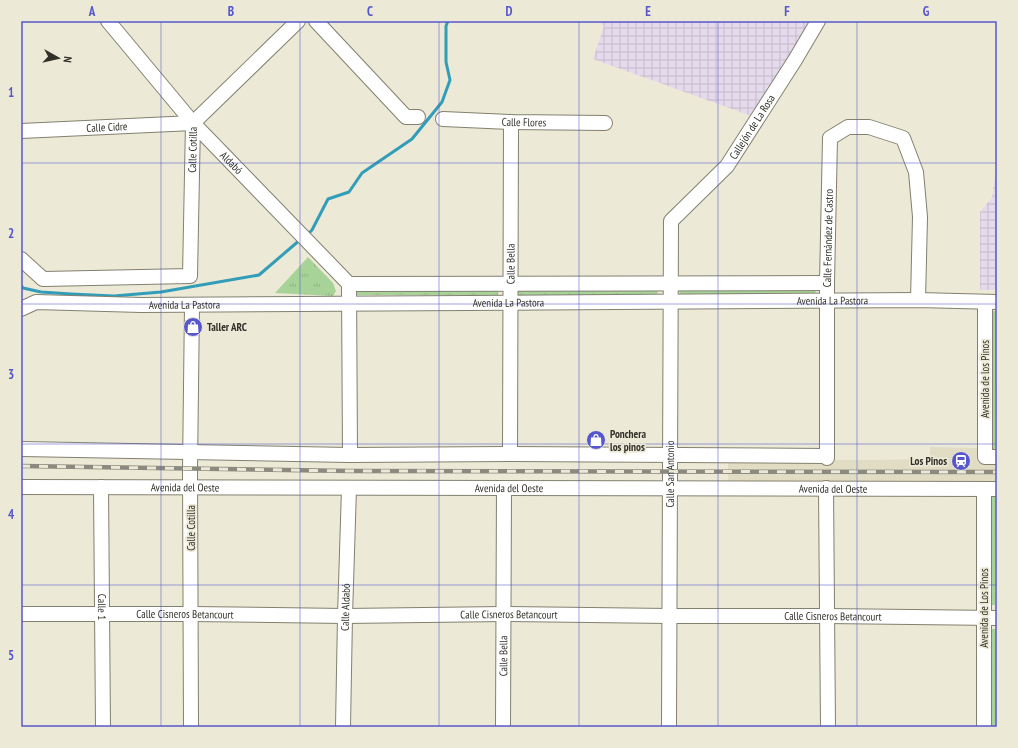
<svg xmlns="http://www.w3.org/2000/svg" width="1018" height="748" font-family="'PT Sans Narrow',sans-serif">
	<defs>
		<pattern id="industrial-grid" width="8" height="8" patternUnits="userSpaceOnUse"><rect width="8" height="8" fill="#e5d9ec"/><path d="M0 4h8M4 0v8" fill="none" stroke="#c5bbca"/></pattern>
		<pattern id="grass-tufts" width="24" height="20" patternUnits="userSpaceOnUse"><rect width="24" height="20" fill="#a7d398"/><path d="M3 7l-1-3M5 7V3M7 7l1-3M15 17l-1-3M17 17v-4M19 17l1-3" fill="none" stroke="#90b583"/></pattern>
	</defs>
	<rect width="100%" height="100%" fill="#ece9d6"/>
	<path fill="#e1ddc4" d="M930 447 978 448V463H997V482H728V460H871L930 459Z"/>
	<g fill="url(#industrial-grid)">
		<path d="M599 21H818L757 118 593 59 604 26Z"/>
		<path d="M997 164V290H980V212L992 198Z"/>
	</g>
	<g fill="url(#grass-tufts)">
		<path d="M308 257 333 283 336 291 333 296 275 293Z"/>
		<path d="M356 289 499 290 498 295H356Z"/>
		<path d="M679 289H816L815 295H680Z"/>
		<path d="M518 290H658L657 296H518Z"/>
		<path d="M990 311H996L995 450H988Z"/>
		<path d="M990 493H996L995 605H989Z"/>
		<path d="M990 629H996V727H989Z"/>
	</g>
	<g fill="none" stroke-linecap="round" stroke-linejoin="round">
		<g stroke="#319db9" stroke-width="3">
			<path d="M307 235 312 230 328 199 349 192 362 173 412 139 442 102 450 80 446 62V26L448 21"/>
			<path d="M21 285 23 288 41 292 71 294 114 296 161 292 259 275 301 239"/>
		</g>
		<g stroke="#838070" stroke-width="16">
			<g id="minor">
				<path id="s1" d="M108 21 193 123 349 284 350 455"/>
				<path d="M316 21 406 117H418"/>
				<path id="s2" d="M443 119 511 122 605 123"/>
				<path id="s3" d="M21 131 193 123"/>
				<path id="s4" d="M21 259 43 279 190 276 193 123 298 21"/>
				<path d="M349 284 827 283"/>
				<path d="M985 302V457H997"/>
				<path id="s5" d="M21 309 36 302 141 305 918 300 997 302"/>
				<path d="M21 449 350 455 510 454 827 456"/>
				<path id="s6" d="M510 454 511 122"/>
				<path id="s7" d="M827 458V283L830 138 848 127H869L903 138 916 172 920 217 918 300"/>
				<path id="s8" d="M21 487 997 489"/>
				<path id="s9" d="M101 487 103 727"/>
				<path d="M826 488 828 727"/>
				<path id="s10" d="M21 614H191L345 616 504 614 669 616H827L997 618"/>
				<path d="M191 727 190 469 192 305"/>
				<path id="s11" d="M343 727 345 616 349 488"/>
				<path id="s12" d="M503 727 504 488"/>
				<path id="s13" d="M669 727 671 221 727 166 795 60 818 21"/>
				<path d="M984 727V489"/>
			</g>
		</g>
		<use href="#minor" stroke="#fff" stroke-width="14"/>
		<g stroke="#8c8a7e" stroke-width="4.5">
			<path id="rail" d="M21 466 350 471 997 472"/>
		</g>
		<use href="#rail" stroke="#ece9d6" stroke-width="3" stroke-dasharray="9" stroke-linecap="butt"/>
	</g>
	<path fill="none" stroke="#5657ce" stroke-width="1" stroke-opacity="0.55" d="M161 21V727M300 21V727M439 21V727M579 21V727M718 21V727M857 21V727M21 163H997M21 304H997M21 444H997M21 585H997"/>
	<defs>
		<g id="shop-disc" transform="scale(1)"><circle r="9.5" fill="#5657ce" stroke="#ece9d6"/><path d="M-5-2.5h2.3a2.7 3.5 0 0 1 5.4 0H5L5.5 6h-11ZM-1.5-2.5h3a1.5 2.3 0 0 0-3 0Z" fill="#fff"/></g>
		<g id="station-disc" transform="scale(1)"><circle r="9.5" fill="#5657ce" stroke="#ece9d6"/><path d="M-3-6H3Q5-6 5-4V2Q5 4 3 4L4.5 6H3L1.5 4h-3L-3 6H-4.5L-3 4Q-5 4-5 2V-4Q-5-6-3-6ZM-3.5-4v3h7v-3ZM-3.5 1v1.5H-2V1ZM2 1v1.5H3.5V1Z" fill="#fff"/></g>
	</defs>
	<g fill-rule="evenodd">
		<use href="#shop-disc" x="193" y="327"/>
		<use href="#shop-disc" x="596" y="440"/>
		<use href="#station-disc" x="961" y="461"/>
	</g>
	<g text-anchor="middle" stroke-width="3.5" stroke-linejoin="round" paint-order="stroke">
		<g font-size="11" fill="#313029" stroke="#ece9d6">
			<text dy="4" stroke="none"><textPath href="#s2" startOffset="81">Calle Flores</textPath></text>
			<text dy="4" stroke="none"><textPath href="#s3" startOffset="86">Calle Cidre</textPath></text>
			<text dy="4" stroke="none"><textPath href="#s13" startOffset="631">Callejón de La Rosa</textPath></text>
			<text dy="4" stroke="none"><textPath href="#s4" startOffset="303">Calle Cotilla</textPath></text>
			<text dy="4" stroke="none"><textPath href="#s1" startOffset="188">Aldabó</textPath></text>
			<text dy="4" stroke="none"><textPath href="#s7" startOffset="220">Calle Fernández de Castro</textPath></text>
			<text dy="4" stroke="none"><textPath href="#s6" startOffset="190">Calle Bella</textPath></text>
			<text dy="4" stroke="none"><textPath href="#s5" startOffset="813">Avenida La Pastora</textPath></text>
			<text dy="4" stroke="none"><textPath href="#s5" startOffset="489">Avenida La Pastora</textPath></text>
			<text dy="4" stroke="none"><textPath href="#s5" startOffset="165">Avenida La Pastora</textPath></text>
			<text transform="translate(985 379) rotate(-90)" y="4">Avenida de los Pinos</text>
			<text dy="4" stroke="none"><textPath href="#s13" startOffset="253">Calle San Antonio</textPath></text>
			<text dy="4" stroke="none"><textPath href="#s8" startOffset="164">Avenida del Oeste</textPath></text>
			<text dy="4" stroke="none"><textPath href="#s8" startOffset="488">Avenida del Oeste</textPath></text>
			<text dy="4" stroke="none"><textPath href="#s8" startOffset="812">Avenida del Oeste</textPath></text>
			<text transform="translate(191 528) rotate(-90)" y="4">Calle Cotilla</text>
			<text dy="4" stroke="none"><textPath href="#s9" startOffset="120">Calle 1</textPath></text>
			<text dy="4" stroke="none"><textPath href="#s11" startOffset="120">Calle Aldabó</textPath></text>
			<text transform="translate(984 608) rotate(-90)" y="4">Avenida de Los Pinos</text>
			<text dy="4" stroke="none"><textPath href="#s10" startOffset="164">Calle Cisneros Betancourt</textPath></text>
			<text dy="4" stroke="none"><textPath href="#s10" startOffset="488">Calle Cisneros Betancourt</textPath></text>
			<text dy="4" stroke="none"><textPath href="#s10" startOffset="812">Calle Cisneros Betancourt</textPath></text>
			<text dy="4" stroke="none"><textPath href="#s12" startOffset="71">Calle Bella</textPath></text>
		</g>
		<g font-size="11" font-weight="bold" fill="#313029" stroke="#ece9d6" text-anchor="start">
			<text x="207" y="331">Taller ARC</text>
			<text x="610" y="438">Ponchera<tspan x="610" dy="13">los pinos</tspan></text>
			<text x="947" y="465" text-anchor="end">Los Pinos</text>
		</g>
	</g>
	<rect width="1018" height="748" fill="none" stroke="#ece9d6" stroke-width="44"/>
	<g transform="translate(58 58) rotate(98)" stroke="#ece9d6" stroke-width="3" paint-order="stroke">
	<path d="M0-3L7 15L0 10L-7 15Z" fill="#313029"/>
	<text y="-6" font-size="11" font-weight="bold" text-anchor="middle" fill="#313029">N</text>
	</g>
	<rect x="22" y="22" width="974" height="704" fill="none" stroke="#5657ce" stroke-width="1.5"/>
	<g font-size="13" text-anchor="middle" font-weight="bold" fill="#5657ce">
		<text x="92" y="16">A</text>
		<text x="231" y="16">B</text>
		<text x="370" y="16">C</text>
		<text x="509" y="16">D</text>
		<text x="648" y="16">E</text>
		<text x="787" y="16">F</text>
		<text x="926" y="16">G</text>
		<text x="11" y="97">1</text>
		<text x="11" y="238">2</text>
		<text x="11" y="379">3</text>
		<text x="11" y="519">4</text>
		<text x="11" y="660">5</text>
	</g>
</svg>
